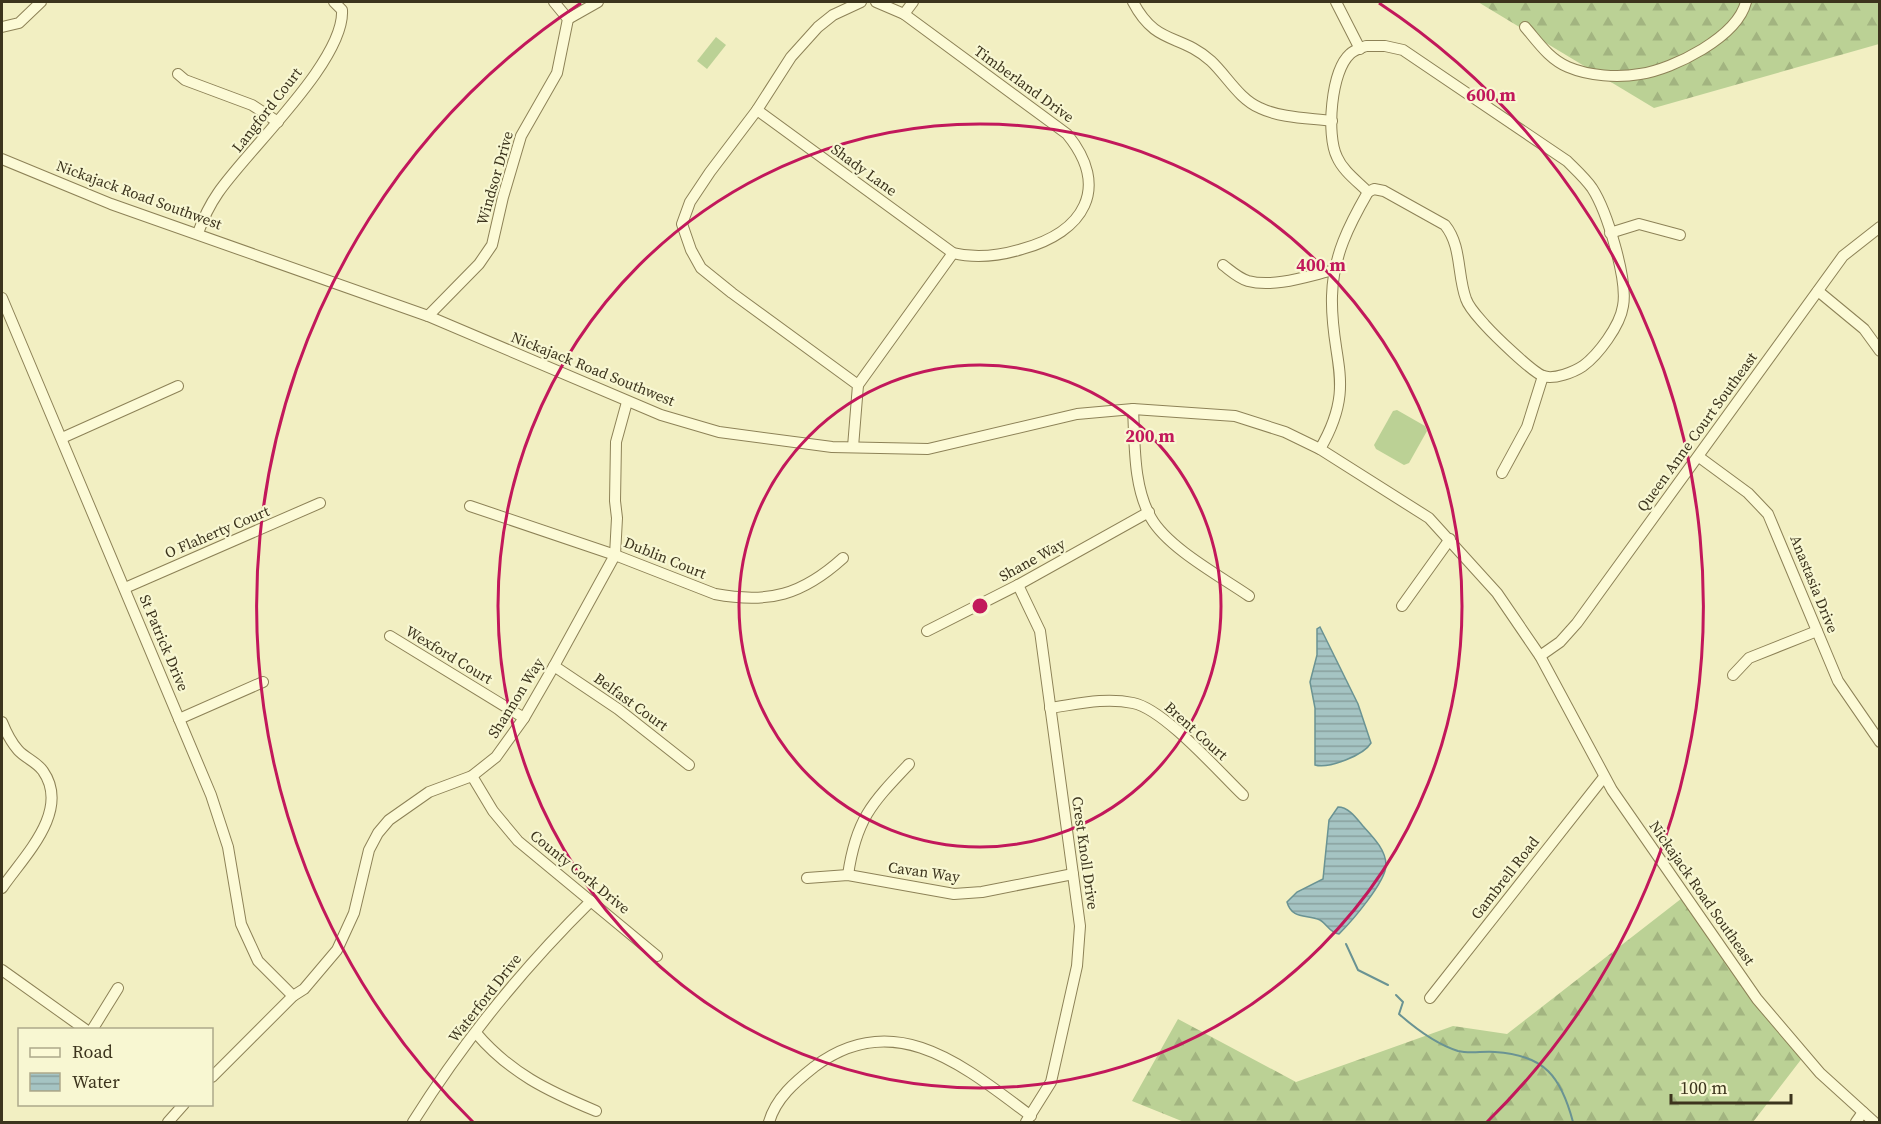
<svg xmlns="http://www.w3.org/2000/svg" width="1881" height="1124" font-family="'Source Serif 4',serif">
	<defs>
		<pattern id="forest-firs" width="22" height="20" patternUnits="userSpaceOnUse" patternTransform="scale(1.5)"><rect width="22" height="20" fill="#bbd195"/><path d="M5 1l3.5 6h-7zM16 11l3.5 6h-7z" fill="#a2b480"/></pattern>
		<pattern id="water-rules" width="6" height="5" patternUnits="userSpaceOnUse" patternTransform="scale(1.5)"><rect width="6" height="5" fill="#a5c4c3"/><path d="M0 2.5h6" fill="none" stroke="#88a09e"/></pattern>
	</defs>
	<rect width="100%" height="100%" fill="#f2efc2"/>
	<g fill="url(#forest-firs)">
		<path d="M1478 2H1879V44L1654 108Z"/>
		<path d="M1686 895 1803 1057 1753 1122H1184L1132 1101 1178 1019 1296 1082 1453 1026 1507 1034Z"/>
	</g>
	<g fill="#bbd195">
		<path d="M716 37 726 45 707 69 697 61Z"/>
		<path d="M1397 410 1425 426 1427 431 1409 463 1404 465 1376 449 1374 445 1393 411Z"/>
	</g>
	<g fill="url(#water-rules)" stroke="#6a9393" stroke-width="1.5">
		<path d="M1320 627 1358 704 1371 743C1364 755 1329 769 1315 765V708L1310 682 1317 655V629Z"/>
		<path d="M1338 807C1349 807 1357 819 1363 826 1373 837 1386 850 1386 865 1386 882 1351 922 1339 934 1330 933 1327 924 1320 920 1307 914 1292 920 1287 902L1297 892 1323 879 1329 820Z"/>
	</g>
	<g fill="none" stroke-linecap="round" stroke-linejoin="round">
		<g stroke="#6a9393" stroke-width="2">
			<path d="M1346 944 1358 970 1388 985"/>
			<path d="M1396 995 1403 1002 1399 1014C1416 1029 1436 1044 1458 1051 1470 1054 1482 1051 1495 1052 1545 1055 1561 1077 1573 1122"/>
		</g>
		<g stroke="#8d8257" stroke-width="12">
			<g id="minor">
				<path d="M1133 2C1156 46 1180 33 1211 61 1227 76 1239 99 1260 108 1281 118 1309 118 1332 121"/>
				<path d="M1336 2 1360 49"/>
				<path d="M904 14 913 2"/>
				<path d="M568 19 598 2"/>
				<path d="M2 27 19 23 41 2"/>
				<path d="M1525 27C1538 42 1549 59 1568 67 1589 76 1618 78 1640 74 1674 69 1737 37 1746 2"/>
				<path d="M1366 46H1385L1403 50 1567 161C1576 170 1585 178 1592 188 1607 211 1628 280 1623 306 1620 326 1598 355 1583 366 1574 372 1554 380 1543 376 1532 372 1494 335 1485 325 1478 317 1469 308 1466 299 1457 275 1462 246 1445 225L1384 191 1374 189 1368 192C1357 181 1343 171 1337 157 1326 135 1331 71 1350 54 1354 50 1361 48 1366 46Z"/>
				<path d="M178 74 185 80 252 105 278 122"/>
				<path d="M757 110 953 253C977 259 999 256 1022 249 1084 232 1111 188 1067 134L904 14 876 2"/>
				<path d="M2 159 111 204 428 316 661 415 719 432 832 447 928 449 1077 414 1133 409 1235 416 1285 432 1320 449 1429 518 1497 593 1540 656 1612 790 1757 999 1820 1073 1874 1122"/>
				<path d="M198 233C203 219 209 206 218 193 247 150 345 61 342 10L334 2"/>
				<path d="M1610 233 1639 224 1680 235"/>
				<path d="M1223 265C1231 271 1238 278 1248 281 1274 288 1308 276 1334 270"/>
				<path d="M1818 291 1864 329 1880 351"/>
				<path d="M2 298 211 795 228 847 241 924 258 961 293 996"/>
				<path d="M428 316 479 264 492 245 503 197 521 136 557 73 568 19 554 2"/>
				<path d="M858 385 953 253"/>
				<path d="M1133 409C1135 444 1133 486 1151 518 1168 548 1220 576 1249 596"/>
				<path d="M62 438 178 386"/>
				<path d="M853 447 858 385 732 293 701 268 691 250 682 224 690 202 710 172 757 110 791 57 818 27 833 15 861 2"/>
				<path d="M1320 449C1358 384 1330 360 1332 296 1333 256 1349 225 1368 192"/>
				<path d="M1699 457 1748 493 1768 514 1838 681 1880 742"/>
				<path d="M1502 473 1527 427 1543 376"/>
				<path d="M470 506 615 555 715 594C769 604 802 595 843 558"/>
				<path d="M1018 585 1040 631 1080 926 1077 966 1051 1082 1026 1122"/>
				<path d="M125 588 320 503"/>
				<path d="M1402 606 1450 539"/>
				<path d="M927 631 1018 585 1149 512"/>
				<path d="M390 636 524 718"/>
				<path d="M1540 656 1560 642 1577 623 1843 256 1880 227"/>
				<path d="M554 666 618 709 689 765"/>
				<path d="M1733 675 1749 658 1817 631"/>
				<path d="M1050 708C1078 704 1105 697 1133 703 1164 709 1219 772 1243 795"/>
				<path d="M179 719 263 682"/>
				<path d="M2 722C6 732 11 742 18 750 25 758 37 762 43 771 71 811 24 856 2 888"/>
				<path d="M472 776 493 811 518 841 657 956"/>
				<path d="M848 875C856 819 872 803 909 764"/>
				<path d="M807 878 848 875 954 894 982 892 1073 874"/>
				<path d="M2 970 86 1030"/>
				<path d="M1430 998 1604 777"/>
				<path d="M92 1030 118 988"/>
				<path d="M476 1033C510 1073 548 1091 596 1111"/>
				<path d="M212 1077 293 996 304 989 337 950 354 913 369 850 378 833 389 820 429 792 472 776 496 757 524 718 554 666 615 555 617 518 615 501 616 442 627 402"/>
				<path d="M168 1122 184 1104"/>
				<path d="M413 1122C463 1042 524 967 591 901"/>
				<path d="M769 1122C776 1098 795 1082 814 1067 895 1006 965 1067 1031 1116"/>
				<path d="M1856 1122 1863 1112"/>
			</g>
		</g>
		<use href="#minor" stroke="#fcfad6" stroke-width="10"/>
	</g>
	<g fill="none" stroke="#c2185b" stroke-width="3">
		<circle cx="980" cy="606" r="241"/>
		<circle cx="980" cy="606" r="482"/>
		<path d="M473 1122A723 723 0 0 1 581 3M1379 3A723 723 0 0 1 1487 1122"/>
	</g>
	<g text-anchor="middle" stroke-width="4.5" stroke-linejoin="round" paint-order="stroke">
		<g font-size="15" fill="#3c341d" stroke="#f8f7d2">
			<text transform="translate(1024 84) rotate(36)" y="5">Timberland Drive</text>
			<text transform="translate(267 110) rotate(-52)" y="5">Langford Court</text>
			<text transform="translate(864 170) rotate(36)" y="5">Shady Lane</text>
			<text transform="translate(495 178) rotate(-74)" y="5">Windsor Drive</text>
			<text transform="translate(139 195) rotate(20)" y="5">Nickajack Road Southwest</text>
			<text transform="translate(593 369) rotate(22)" y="5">Nickajack Road Southwest</text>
			<text transform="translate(1697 432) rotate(-54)" y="5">Queen Anne Court Southeast</text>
			<text transform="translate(217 532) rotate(-23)" y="5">O Flaherty Court</text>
			<text transform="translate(665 558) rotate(22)" y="5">Dublin Court</text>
			<text transform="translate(1032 560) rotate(-29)" y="5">Shane Way</text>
			<text transform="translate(1814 584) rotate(68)" y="5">Anastasia Drive</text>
			<text transform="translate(164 643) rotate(67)" y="5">St Patrick Drive</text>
			<text transform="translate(449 655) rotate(31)" y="5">Wexford Court</text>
			<text transform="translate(516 698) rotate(-58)" y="5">Shannon Way</text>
			<text transform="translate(631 702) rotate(36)" y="5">Belfast Court</text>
			<text transform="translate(1196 731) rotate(42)" y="5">Brent Court</text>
			<text transform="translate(1085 853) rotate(82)" y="5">Crest Knoll Drive</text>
			<text transform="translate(580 872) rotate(39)" y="5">County Cork Drive</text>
			<text transform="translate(924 872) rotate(8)" y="5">Cavan Way</text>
			<text transform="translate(1505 878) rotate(-52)" y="5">Gambrell Road</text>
			<text transform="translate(1702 893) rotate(55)" y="5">Nickajack Road Southeast</text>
			<text transform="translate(485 998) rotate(-52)" y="5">Waterford Drive</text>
		</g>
	</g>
	<circle cx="980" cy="606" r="9" fill="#c2185b" stroke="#f8f7d2" stroke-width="3"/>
	<g font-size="18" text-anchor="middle" font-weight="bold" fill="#c2185b" stroke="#f8f7d2" stroke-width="4.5" stroke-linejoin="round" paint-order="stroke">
		<text x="1491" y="101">600 m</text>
		<text x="1321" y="271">400 m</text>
		<text x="1150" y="442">200 m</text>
	</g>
	<rect width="1881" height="1124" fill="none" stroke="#3c341d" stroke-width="6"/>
	<rect x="18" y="1028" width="195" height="78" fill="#f8f7d2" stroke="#ada98a" stroke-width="1.5"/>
	<rect x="30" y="1048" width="30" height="9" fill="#fcfad6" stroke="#ada98a" stroke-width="1.5"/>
	<text x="72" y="1058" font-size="18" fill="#3c341d">Road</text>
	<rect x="30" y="1073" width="30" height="18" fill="url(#water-rules)" stroke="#ada98a" stroke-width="1.5"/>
	<text x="72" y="1088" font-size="18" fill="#3c341d">Water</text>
	<path d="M1671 1094v9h120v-9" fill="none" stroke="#3c341d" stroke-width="3"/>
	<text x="1680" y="1094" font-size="18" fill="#3c341d" stroke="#f8f7d2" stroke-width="4.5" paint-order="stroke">100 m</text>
</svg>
